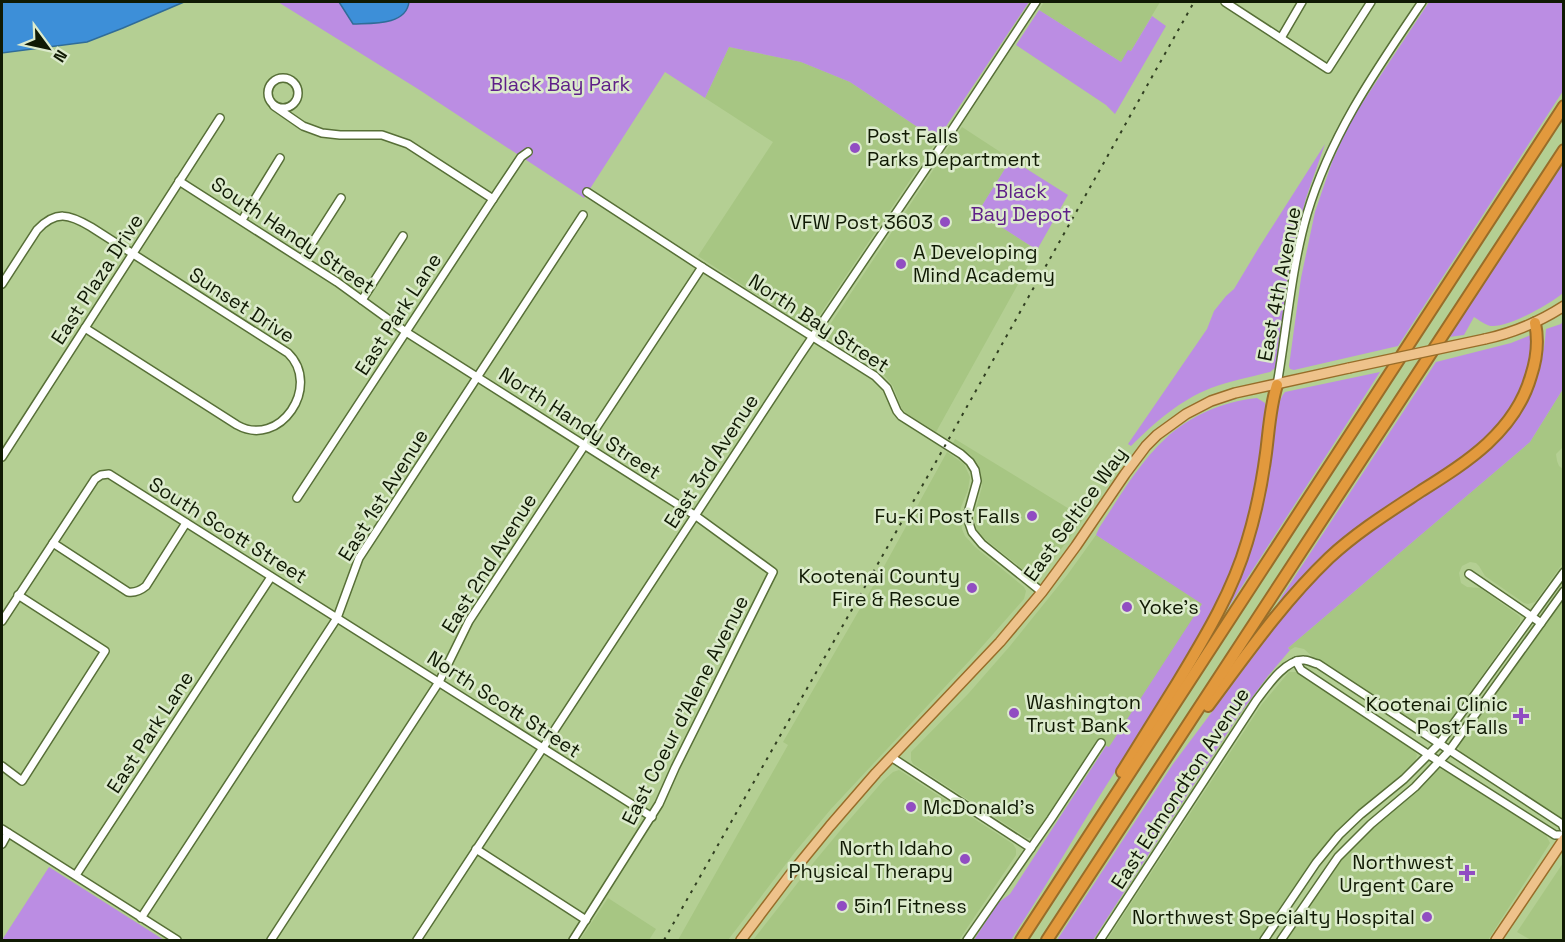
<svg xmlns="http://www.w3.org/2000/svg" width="1565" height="942" font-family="'Space Grotesk',sans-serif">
	<rect width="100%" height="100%" fill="#b4cf93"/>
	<g fill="#a7c683">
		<path d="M1044 2H1160L1131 51 1121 62 1039 10Z"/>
		<path d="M729 47 801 62 850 82 937 140 821 313 813 324 809 326 803 325 698 256 773 142 705 98Z"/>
		<path d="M962 127 1011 159 978 212 1037 250 936 432 906 413 902 409 893 386 884 375 828 338 825 332Z"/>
		<path d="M1563 389V447L1556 454 1557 461 1559 466 1563 469V563L1535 602 1528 604 1524 603 1485 576 1479 566 1476 563 1470 562 1462 566 1459 573 1461 583 1467 587 1480 588 1518 615 1520 617V622L1441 733 1435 735 1431 734 1316 660 1304 649 1295 647 1290 650 1288 648 1530 442Z"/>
		<path d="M955 439 1084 518 1042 575 1036 577 1031 576 980 535 976 528 974 515 982 487 981 473 979 466 971 455 953 443Z"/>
		<path d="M947 452 964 464 970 477 968 490 961 507 960 517 962 529 965 536 975 547 1024 587 1026 591 1024 599 971 659 831 809 795 852 728 940H678L788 745 783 742 876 581Z"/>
		<path d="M1096 535 1203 604 1109 748 1097 740 1036 833 1033 837 1027 838 913 764 911 760V752L968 694 1010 646 1068 574Z"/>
		<path d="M1563 597V818H1560L1462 755 1458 747 1460 741Z"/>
		<path d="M1289 672H1296L1300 674 1412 748 1417 755 1415 763 1350 818 1334 835 1310 864 1260 940H1107L1262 704Z"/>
		<path d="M1439 769 1449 772 1542 831 1546 835 1550 843 1488 940H1285L1323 882 1341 860 1383 817 1421 787Z"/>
		<path d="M899 770 1013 844 1016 849V855L959 940H753L814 862 844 826 883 781 893 772Z"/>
		<path d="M1563 863V940H1531L1517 932Z"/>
		<path d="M608 898 656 929 649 940H580Z"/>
	</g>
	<g fill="#bb8de3">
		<path d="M278 2H339L353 24C371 23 406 26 409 2H1029L937 140 850 82 801 62 729 47 705 98 665 72 584 198 418 89Z"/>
		<path d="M1429 2H1563V91L1398 346 1294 370 1290 369 1289 366 1301 278 1315 212 1332 162 1351 120Z"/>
		<path d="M1039 10 1121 62 1128 50 1131 51 1152 16 1166 26 1115 114 1106 105 1016 45Z"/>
		<path d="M1325 144 1306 198 1291 255 1275 368 1270 372C1250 377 1230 381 1211 388 1180 400 1154 423 1131 446L1128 444 1207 329 1214 311 1226 296 1234 289 1258 249Z"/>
		<path d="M1011 159 1068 195 1037 250 978 212Z"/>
		<path d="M1563 164V293C1550 304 1508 328 1491 326 1485 325 1479 320 1474 317L1464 335 1449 337Z"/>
		<path d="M1563 321V389L1530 442 1288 648 1290 650 1268 676 1239 715 1093 940H1057L1173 764 1291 606 1309 584 1344 550 1364 535 1473 462C1506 437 1532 403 1541 362 1544 351 1545 340 1546 329L1561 324Z"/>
		<path d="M1531 335 1536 344C1531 360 1527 377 1521 392 1495 453 1413 486 1362 524 1329 549 1301 580 1274 610L1282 596 1436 362 1511 343Z"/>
		<path d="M1380 372 1237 594 1222 617C1242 575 1257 532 1266 486 1270 464 1272 407 1285 392Z"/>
		<path d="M1257 398 1265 403C1269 423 1262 447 1259 466 1257 483 1255 500 1251 516 1227 609 1168 686 1118 767 1081 824 1048 884 1011 940H974L998 903 1010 894 1106 746 1109 747 1202 604 1096 535 1099 528C1119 498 1138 464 1165 439 1189 416 1224 401 1257 398Z"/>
		<path d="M49 867 164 940H2Z"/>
	</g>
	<g fill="#3d8fd8" stroke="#306c98" stroke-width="1.5">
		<path d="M2 2H184L123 28 87 42 2 53Z"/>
		<path d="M339 2H409C406 26 371 23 353 24Z"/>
	</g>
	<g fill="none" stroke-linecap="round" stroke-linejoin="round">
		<g stroke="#576f37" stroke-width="10">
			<g id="minor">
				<path d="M1225 2 1328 69 1371 2"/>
				<path d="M1281 38 1302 2"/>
				<circle cx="283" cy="93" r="15"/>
				<path d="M274 106 303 126 322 133 340 135H382L408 144 493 199"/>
				<path d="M179 181 337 282 406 332 696 516 773 572 675 768 659 804 573 940"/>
				<path d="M587 192 702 267 875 376 887 388 897 411 901 416 961 454 970 462 975 470 977 481 968 513V520L972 532 982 544 1042 592"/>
				<path d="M242 220 280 158"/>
				<path d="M302 259 341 198"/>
				<path d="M2 284 37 230C56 210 69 214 91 227L288 353C322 386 280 449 237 425L85 328"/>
				<path d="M362 300 403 236"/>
				<path d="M1277 385C1287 328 1291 269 1307 214 1331 134 1376 70 1422 2"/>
				<path d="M2 457 220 118"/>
				<path d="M297 498 493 199 521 157 528 152"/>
				<path d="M53 543 128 592C135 593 140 591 146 586L186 523"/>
				<path d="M1469 574 1541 623"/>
				<path d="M2 621 95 479 101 475 109 474 652 817"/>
				<path d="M1296 661 1301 670 1310 676 1429 755 1555 835H1564"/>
				<path d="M891 757 1031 848"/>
				<path d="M2 766 22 781 105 651 18 595"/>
				<path d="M2 829 177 940"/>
				<path d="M2 844 8 833"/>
				<path d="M476 849 586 920"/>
				<path d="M76 875 271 577"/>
				<path d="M141 918 337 618 359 558 376 532 583 215"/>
				<path d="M271 940 439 682 469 621 702 267"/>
				<path d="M417 940 799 357 952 130 1036 2"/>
				<path d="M967 940 1051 819 1101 743"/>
				<path d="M1100 940 1256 701C1266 688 1285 659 1304 660 1308 660 1313 663 1318 664L1562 824 1564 829"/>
				<path d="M1264 940 1316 863 1339 835 1361 814 1404 779 1439 744 1564 572"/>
				<path d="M1281 940 1338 857 1371 824 1415 787 1449 751 1564 591"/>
			</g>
		</g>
		<g stroke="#986d29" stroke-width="12">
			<g id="major">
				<path d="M1485 339C1513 333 1539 322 1564 306"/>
				<path d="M741 940 790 875 830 826 876 773 1000 642 1042 592 1076 546 1125 474 1146 446 1157 435 1186 414 1211 401 1235 393 1349 368"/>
				<path d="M1496 940 1564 839"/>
			</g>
		</g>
		<g stroke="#986d29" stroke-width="14">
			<g id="highway">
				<path d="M1208 706C1246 655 1283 602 1329 558 1357 532 1389 512 1421 491 1467 462 1515 432 1531 376 1537 358 1539 342 1535 323"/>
				<path d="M1122 772C1141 742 1159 712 1178 682 1205 637 1232 593 1247 542 1256 513 1262 483 1266 453 1269 430 1270 407 1277 385"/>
				<path d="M1021 940 1564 106"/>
				<path d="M1047 940 1564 150"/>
			</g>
		</g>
		<use href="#minor" stroke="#fff" stroke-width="7"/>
		<use href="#major" stroke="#eec28b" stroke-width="9"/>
		<use href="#highway" stroke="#e2993d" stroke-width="10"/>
		<path stroke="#313f21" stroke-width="2" stroke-dasharray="3 6" stroke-linecap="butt" d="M664 940 946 444 1194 2"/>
		<g stroke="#986d29" stroke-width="12" stroke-linecap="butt">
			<path id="major-bridge" d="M1349 368 1485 339"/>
		</g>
		<use href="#major-bridge" stroke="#eec28b" stroke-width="9"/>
	</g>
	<g fill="#914dc2" stroke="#dcebcc" stroke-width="2">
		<circle cx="855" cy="148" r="6"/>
		<circle cx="945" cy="222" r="6"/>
		<circle cx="901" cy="264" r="6"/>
		<circle cx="1032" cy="516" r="6"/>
		<circle cx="972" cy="588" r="6"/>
		<circle cx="1127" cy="607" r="6"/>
		<circle cx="1014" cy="713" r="6"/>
		<path d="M1518 707h6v6h6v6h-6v6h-6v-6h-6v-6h6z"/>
		<circle cx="911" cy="807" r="6"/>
		<circle cx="965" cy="859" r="6"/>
		<path d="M1464 864h6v6h6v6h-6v6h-6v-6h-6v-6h6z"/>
		<circle cx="842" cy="906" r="6"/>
		<circle cx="1427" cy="917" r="6"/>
	</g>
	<g text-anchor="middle" stroke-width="5" stroke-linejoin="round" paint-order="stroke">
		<g font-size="20" fill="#5f2088" stroke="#dcebcc">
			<text x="560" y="91">Black Bay Park</text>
			<text x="1021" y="198">Black<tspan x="1021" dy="23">Bay Depot</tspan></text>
		</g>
		<g font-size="20" fill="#101a04" stroke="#dcebcc" text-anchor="end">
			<text x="867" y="143" text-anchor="start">Post Falls<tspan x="867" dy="23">Parks Department</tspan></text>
			<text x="933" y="229">VFW Post 3603</text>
			<text x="913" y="259" text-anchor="start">A Developing<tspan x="913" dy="23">Mind Academy</tspan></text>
			<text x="1020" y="523">Fu-Ki Post Falls</text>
			<text x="960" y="583">Kootenai County<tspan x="960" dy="23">Fire &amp; Rescue</tspan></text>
			<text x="1139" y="614" text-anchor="start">Yoke's</text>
			<text x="1026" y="709" text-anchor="start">Washington<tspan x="1026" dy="23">Trust Bank</tspan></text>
			<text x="1508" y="711">Kootenai Clinic<tspan x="1508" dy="23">Post Falls</tspan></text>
			<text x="923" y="814" text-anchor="start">McDonald's</text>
			<text x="953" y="855">North Idaho<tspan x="953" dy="23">Physical Therapy</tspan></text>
			<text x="1454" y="869">Northwest<tspan x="1454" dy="23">Urgent Care</tspan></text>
			<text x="854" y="913" text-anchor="start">5in1 Fitness</text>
			<text x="1415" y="924">Northwest Specialty Hospital</text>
		</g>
		<g font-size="20" fill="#101a04" stroke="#dcebcc">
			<text transform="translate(293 235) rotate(34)" y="7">South Handy Street</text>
			<text transform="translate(97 279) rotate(-57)" y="7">East Plaza Drive</text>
			<text transform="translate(1279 284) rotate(-79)" y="7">East 4th Avenue</text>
			<text transform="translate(242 305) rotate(33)" y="7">Sunset Drive</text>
			<text transform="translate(398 314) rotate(-57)" y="7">East Park Lane</text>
			<text transform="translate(819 323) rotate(33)" y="7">North Bay Street</text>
			<text transform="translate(580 423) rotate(33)" y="7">North Handy Street</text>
			<text transform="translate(711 461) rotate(-57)" y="7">East 3rd Avenue</text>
			<text transform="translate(383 495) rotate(-58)" y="7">East 1st Avenue</text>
			<text transform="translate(1075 514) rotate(-54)" y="7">East Seltice Way</text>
			<text transform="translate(228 530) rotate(32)" y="7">South Scott Street</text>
			<text transform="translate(489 563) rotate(-58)" y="7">East 2nd Avenue</text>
			<text transform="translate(504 704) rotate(33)" y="7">North Scott Street</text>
			<text transform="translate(685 710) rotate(-63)" y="7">East Coeur d'Alene Avenue</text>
			<text transform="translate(150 732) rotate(-57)" y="7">East Park Lane</text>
			<text transform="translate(1180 788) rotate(-57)" y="7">East Edmondton Avenue</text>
		</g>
	</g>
	<rect width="1565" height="942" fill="none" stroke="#101a04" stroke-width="6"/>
	<g transform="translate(48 48) rotate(123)" stroke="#dcebcc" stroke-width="4.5" paint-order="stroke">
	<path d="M0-4.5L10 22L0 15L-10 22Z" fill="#101a04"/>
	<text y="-9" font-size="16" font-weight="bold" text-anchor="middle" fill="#101a04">N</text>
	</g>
</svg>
